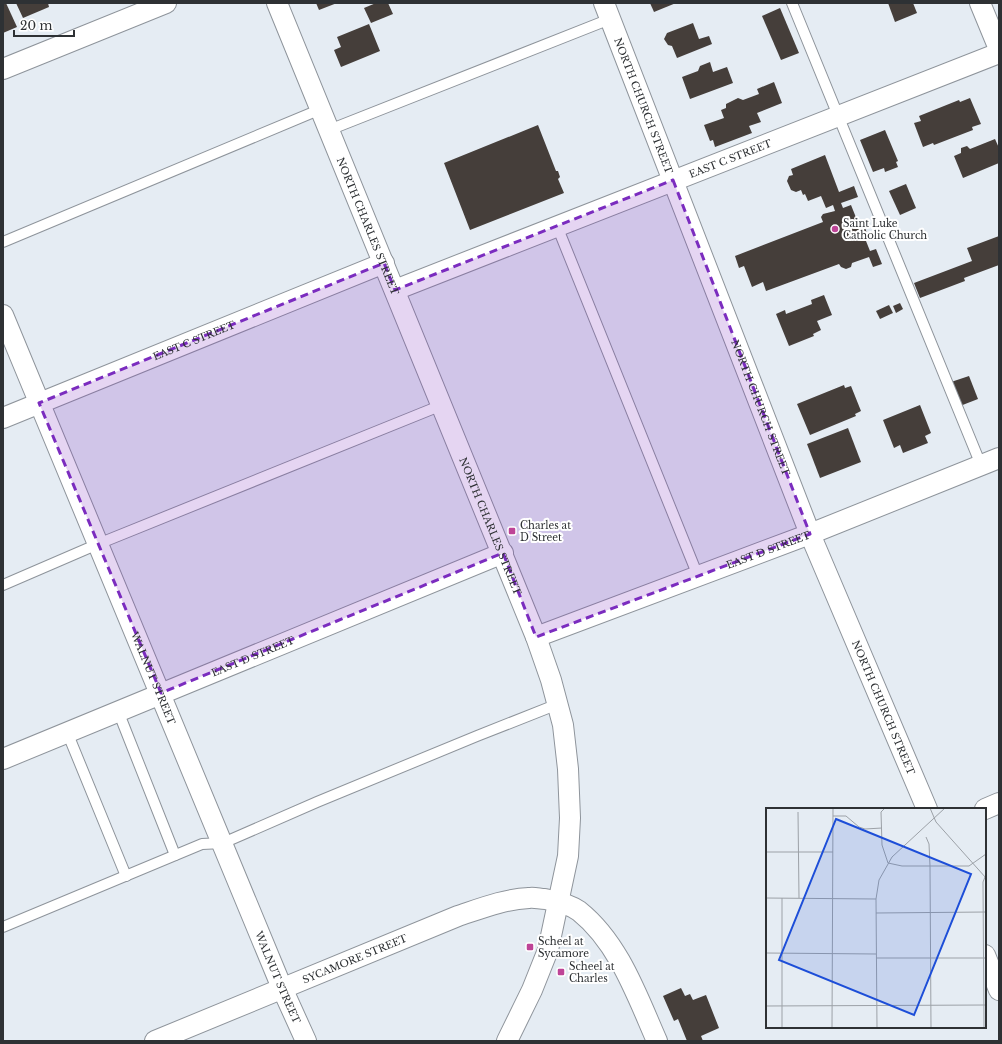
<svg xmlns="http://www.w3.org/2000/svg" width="1002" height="1044" font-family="'Libre Baskerville',serif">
	<rect width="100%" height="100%" fill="#e5ecf3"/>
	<g fill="#453e3a">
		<path d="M3 3H6L17 27 3 33Z"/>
		<path d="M16 3H48L49 7 23 18Z"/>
		<path d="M316 3H337L319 10Z"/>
		<path d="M376 3H388L393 14 371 23 364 8Z"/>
		<path d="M650 3H676L654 12Z"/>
		<path d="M888 3H913L917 13 895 22Z"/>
		<path d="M780 8 799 53 781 60 762 16Z"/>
		<path d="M693 23 699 39 709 36 712 44 677 58 672 46 668 45 664 39 667 33Z"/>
		<path d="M369 24 380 51 341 67 334 50 341 47 337 37Z"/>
		<path d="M710 62 713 72 727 67 733 83 690 99 682 77 698 71 700 66Z"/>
		<path d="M774 82 782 103 757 113 761 122 749 126 752 133 715 147 713 140 710 141 704 125 724 118 721 110 726 108V104L738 98 743 100 759 94 757 89Z"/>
		<path d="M970 98 981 124 972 127 973 130 934 145 933 143 923 147 914 123 921 121 919 116 959 100 960 102Z"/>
		<path d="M538 125 556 171H558L560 177 558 179 564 193 470 230 444 163Z"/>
		<path d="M885 130 898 161 896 162 898 167 885 172 884 168 873 172 860 140Z"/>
		<path d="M995 139 999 148V163L963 178 954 156 961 153V148L967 146 970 149Z"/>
		<path d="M825 155 839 192 854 186 858 197 841 203 843 208 851 205 857 220 863 222 868 236 866 241 870 251 876 249 882 264 873 267 869 257 852 263 851 267 846 269 841 267 839 264 766 291 763 282 752 287 744 266 739 268 735 256 823 222 821 217 823 214 835 211 833 205 826 208 821 196 808 201 805 194 803 195 801 190 796 192 791 190 787 181 789 176 793 175 791 169Z"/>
		<path d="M906 184 916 208 900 215 889 191Z"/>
		<path d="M999 236V265L964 278 965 281 920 298 914 283 972 261 967 248Z"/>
		<path d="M824 295 832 315 817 321 821 330 813 334 814 336 789 346 776 314 785 310 786 314 812 304 811 300Z"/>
		<path d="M900 303 903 309 896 313 893 306Z"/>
		<path d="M889 305 893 313 880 319 876 311Z"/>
		<path d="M969 376 978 399 960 406 951 382Z"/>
		<path d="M844 385 845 388 851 386 861 411 855 414 856 416 810 435 797 404Z"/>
		<path d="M920 405 931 433 925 436 928 443 903 453 900 445 894 448 883 420Z"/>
		<path d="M848 428 861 462 820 478 807 444Z"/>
		<path d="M681 988 685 996 690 994 693 1000 706 995 719 1028 701 1036 703 1041H687L678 1019 674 1021 663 996Z"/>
	</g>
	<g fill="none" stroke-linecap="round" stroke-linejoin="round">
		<g stroke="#8e949b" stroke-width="12">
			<g id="lane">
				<path d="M792 3 981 465"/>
				<path d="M329 130 610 19"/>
				<path d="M557 226 698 576"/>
				<path d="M3 242 321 109"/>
				<path d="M3 585 98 544 442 405"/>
				<path d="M118 711 175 855"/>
				<path d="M67 732 126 876"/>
				<path d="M3 927 202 844 223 843 317 802 477 736 558 704"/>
			</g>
		</g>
		<g stroke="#8e949b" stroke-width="22">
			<g id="street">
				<path id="s1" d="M277 3 536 637 551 680 563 725 568 769 570 818 568 856 548 950 532 990 507 1041"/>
				<path id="s2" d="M604 3 810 534 927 809"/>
				<path d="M980 3 999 49"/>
				<path d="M3 69 166 3"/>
				<path id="s3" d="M395 290 999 53"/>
				<path id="s4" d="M3 315 282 988 306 1041"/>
				<path id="s5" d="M3 418 384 263"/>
				<path id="s6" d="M536 637 810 534 999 458"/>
				<path id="s7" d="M3 759 503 553"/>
				<path d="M985 809 999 803"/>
				<path d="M985 955 999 990"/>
				<path id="s8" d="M155 1041 458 916C482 908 505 899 529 898 534 897 540 899 545 899 556 901 569 904 579 911 619 943 637 996 657 1041"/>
			</g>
		</g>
		<use href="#lane" stroke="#fff" stroke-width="10"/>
		<use href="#street" stroke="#fff" stroke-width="20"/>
	</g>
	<path fill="#7b2cbf" fill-opacity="0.2" stroke="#7b2cbf" stroke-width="3" stroke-dasharray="8 5" stroke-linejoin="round" d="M673 180 810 534 536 637 503 553 161 693 39 403 384 263 395 290Z"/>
	<g fill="#be4497" stroke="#fff" stroke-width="1.5">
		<circle cx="835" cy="229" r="4"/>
		<rect x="508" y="527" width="8" height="8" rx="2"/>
		<rect x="526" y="943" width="8" height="8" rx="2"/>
		<rect x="557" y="968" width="8" height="8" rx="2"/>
	</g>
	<g text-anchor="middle" stroke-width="4" stroke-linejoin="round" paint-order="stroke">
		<g font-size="10" fill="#2e3134" stroke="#fff">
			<text dy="4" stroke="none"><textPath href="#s2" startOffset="110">NORTH CHURCH STREET</textPath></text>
			<text dy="4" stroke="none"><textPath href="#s3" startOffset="360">EAST C STREET</textPath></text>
			<text dy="4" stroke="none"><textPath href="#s1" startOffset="241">NORTH CHARLES STREET</textPath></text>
			<text dy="4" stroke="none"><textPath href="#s5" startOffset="206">EAST C STREET</textPath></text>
			<text dy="4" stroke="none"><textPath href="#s2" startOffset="434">NORTH CHURCH STREET</textPath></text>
			<text dy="4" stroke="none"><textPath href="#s1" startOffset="565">NORTH CHARLES STREET</textPath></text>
			<text dy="4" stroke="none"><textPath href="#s6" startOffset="248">EAST D STREET</textPath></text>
			<text dy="4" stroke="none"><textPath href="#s7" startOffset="270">EAST D STREET</textPath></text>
			<text dy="4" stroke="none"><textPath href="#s4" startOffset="393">WALNUT STREET</textPath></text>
			<text dy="4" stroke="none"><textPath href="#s2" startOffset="758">NORTH CHURCH STREET</textPath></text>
			<text dy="4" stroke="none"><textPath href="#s8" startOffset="216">SYCAMORE STREET</textPath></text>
			<text dy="4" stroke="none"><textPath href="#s4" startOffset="717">WALNUT STREET</textPath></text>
		</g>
		<g font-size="10" fill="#2e3134" stroke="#fff" text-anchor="start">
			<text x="843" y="227">Saint Luke<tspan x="843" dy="12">Catholic Church</tspan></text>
			<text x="520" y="529">Charles at<tspan x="520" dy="12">D Street</tspan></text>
			<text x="538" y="945">Scheel at<tspan x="538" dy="12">Sycamore</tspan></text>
			<text x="569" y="970">Scheel at<tspan x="569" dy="12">Charles</tspan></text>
		</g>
	</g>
	<g transform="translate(766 808)">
		<rect width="220" height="220" fill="#e5ecf3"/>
		<path fill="none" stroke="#9ca1a7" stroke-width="1" d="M119 0 115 4 116 37 122 55M164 0 170 14 220 70M32 4 33 90M67 8H80L93 19 99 21 116 20M160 29 163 36 164 58 165 220M0 44H67M122 55 136 58H203L220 46M0 90 110 91M110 105 220 104M0 145 110 146M110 150H220M0 198 220 197M16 220V90M66 220 67 0M111 220 110 91 113 72 126 49 179 0M218 220 217 74 219 69"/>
		<path fill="#1d4ed8" fill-opacity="0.15" stroke="#1d4ed8" stroke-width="2" d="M70 11 205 66 148 207 13 152Z"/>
		<rect width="220" height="220" fill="none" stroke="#2e3134" stroke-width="2"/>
	</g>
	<rect width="1002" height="1044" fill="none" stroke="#2e3134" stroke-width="8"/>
	<path d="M14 30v6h60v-6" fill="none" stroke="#2e3134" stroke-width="2"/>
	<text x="20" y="30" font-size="12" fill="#2e3134" stroke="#ffffff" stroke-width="3" paint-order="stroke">20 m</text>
</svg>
